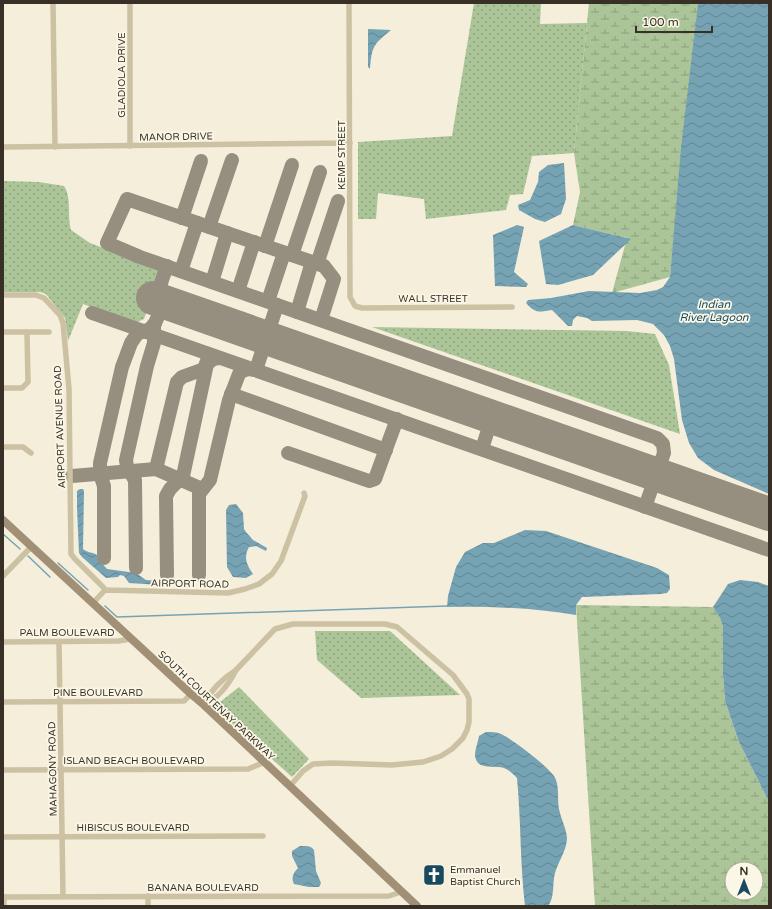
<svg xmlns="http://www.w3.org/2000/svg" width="772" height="909" font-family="'Varela Round',sans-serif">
	<defs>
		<pattern id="grass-dots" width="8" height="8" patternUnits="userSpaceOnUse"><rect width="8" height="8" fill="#abc598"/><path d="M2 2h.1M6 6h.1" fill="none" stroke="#8ca07c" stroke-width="1.8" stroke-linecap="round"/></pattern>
		<pattern id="wetland-marsh" width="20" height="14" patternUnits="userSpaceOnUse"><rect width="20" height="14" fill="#abc598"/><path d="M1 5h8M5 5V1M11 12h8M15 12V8" fill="none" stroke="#8ca07c"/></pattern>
		<pattern id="water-waves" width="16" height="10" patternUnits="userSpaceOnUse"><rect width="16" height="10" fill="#76a3b4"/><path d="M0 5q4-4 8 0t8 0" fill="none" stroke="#628592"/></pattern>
	</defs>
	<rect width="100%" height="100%" fill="#f4eeda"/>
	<g fill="url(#grass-dots)">
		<path d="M474 3H541L540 24 587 23 574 153 532 156 523 194 510 195 506 210 426 219 424 199 378 193 376 219H358V142L452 136Z"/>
		<path d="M3 181 39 182 64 186C72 198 67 216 71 230L90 243 156 268 158 270 159 275 144 319 135 323 83 304 68 341 65 318 46 294 40 292H3Z"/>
		<path d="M372 327 627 331 655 334 669 365 680 434Z"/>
		<path d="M315 631H390L460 695 361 698 317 660Z"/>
		<path d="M239 687 309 759 292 777 214 707Z"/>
	</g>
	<g fill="url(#wetland-marsh)" fill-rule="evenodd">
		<path d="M589 3H698L670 277 612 293 627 238 573 225 580 192 574 153Z"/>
		<path d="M576 605 713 607 720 618 723 627V675L725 701 739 742 769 802V906H595ZM732 869H756V893H732Z"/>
	</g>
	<g fill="url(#water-waves)">
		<path d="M698 3H769V494L714 470 698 458 689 443 682 420 674 359 670 346 664 335 653 324 637 320 592 321 587 318 577 316 573 320 572 326H568L552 310C539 312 536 314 526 303L528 300 551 298 589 291 640 293 657 290 663 287 670 277 681 148Z"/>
		<path d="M368 29 391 30C373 45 372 46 370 69L368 67Z"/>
		<path d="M564 163 566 199 561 214 545 222 535 219 519 210 518 205 530 200 538 182 539 172 548 165Z"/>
		<path d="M517 225 524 227 514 272 528 284 526 287 495 286 493 235Z"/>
		<path d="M573 225 631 239 593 275 558 285 546 284 539 241Z"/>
		<path d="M80 489H83L84 491 83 549C88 553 92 552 97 555L98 559 107 569 136 573 146 580 160 581V585L129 583 124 576 120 575 118 577 106 578 82 557 79 553 77 508V491Z"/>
		<path d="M236 504 243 513 244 529 246 532 253 540 267 548 266 551 256 546 249 547C243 558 247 565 253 574L246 578 233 577 227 567 226 510 229 505Z"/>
		<path d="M525 530 546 531 657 568 669 575 670 589 667 593 660 594 582 597 576 605V615C536 608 488 606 447 607L448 596 456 567 465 552 483 543H494Z"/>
		<path d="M740 580 758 582 769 586V802L739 742 725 701 723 675V627L720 618 713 607 728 584Z"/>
		<path d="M486 732C492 732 496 732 501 734 514 740 546 765 554 776 560 785 557 799 559 809 561 819 567 830 567 839 566 852 558 862 555 873 552 884 555 897 548 906H525C520 863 521 820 517 778 513 774 509 770 504 768 494 765 476 771 475 755 475 750 478 742 479 736Z"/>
		<path d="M300 846C305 846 311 845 314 850L316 871 321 883 319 887H309L294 884C291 878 293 873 298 868L292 856V851Z"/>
	</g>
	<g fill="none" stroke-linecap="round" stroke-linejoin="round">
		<g stroke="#76a3b4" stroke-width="1.5">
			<path d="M3 534 20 549"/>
			<path d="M28 556 50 577"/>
			<path d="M58 563 88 590"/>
			<path d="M105 606 117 617 447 606"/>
		</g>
		<g stroke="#968f80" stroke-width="14">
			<path d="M182 218 201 161"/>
			<path d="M209 227 232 160"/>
			<path d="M265 246 292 165"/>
			<path d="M292 255 320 172"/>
			<path d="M317 264 338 201"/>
			<path d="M181 271 197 223"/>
			<path d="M212 282 227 233"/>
			<path d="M238 291 254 242"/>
			<path d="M268 301 284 253"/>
			<path d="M297 312 312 262"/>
			<path d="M92 313 769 550"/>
			<path d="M321 320 334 279 324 266 127 199 107 243 140 257 657 438 663 444 664 453 645 507"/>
			<path d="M152 332C156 320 159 308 173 305 170 303 167 302 164 300 155 291 164 276 167 266"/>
			<path d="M231 394 386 450"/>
			<path d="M482 449 492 417"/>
			<path d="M288 453 369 481 375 479 397 419"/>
			<path d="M156 469 177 382 182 377 204 369 207 361"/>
			<path d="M72 476 156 469 202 489"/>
			<path d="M104 558V486L100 474V463L122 367 131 343 137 334 150 329 155 323"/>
			<path d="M136 568 135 480 127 467 126 460 147 366 154 343V326"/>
			<path d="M167 575 166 496 170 489 183 476 207 364 213 359 219 358"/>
			<path d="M199 575V494L210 480 229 400 239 374 242 371 248 369 256 370 277 305"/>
		</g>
		<path stroke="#968f80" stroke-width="34" d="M153 298 769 514"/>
		<g stroke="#cdc1a4" stroke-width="5.5">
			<path d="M53 3 55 147"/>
			<path d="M130 3V146"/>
			<path d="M349 3 350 297 355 306 362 308 512 307"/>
			<path d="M3 147 350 143"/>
			<path d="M3 295H36L44 298 60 315 63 323 69 389 71 554 75 559 103 587 105 590"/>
			<path d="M3 332H49"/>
			<path d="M3 388H22L28 382 27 332"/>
			<path d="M3 447H23L31 453"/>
			<path d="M3 576 31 547"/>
			<path d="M93 603 105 590 228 593 245 589 259 584 272 574 281 561 305 496 304 493"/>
			<path d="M3 642 118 641 131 639"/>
			<path d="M59 642 63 896"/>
			<path d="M3 702 184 701 191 694"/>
			<path d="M204 705C210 691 223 678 236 670L275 629 293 624H385L397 627 453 675 467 694 469 699V722L467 730 463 738 452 749 441 756 423 762 392 765 332 763 313 764 303 771 290 786"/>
			<path d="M204 705C218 698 229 684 236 670"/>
			<path d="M3 770 248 769 265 762"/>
			<path d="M3 837 263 836"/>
			<path d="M148 896V906"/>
			<path d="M3 897 389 896 401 892"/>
			<path d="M4 897V906"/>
		</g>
		<path stroke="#a19075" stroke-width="8" d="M3 520 191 694 204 705 417 906"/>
	</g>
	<defs>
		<g id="church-square" transform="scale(1.15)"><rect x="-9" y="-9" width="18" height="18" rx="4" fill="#18495e" stroke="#fbf7e6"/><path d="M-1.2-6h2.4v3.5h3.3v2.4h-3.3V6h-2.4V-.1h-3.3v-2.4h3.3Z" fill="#fff"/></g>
	</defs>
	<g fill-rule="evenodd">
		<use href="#church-square" x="434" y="875"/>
	</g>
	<g text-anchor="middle" stroke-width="3.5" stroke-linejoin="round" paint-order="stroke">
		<g font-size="10" fill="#383027" stroke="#fbf7e6">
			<text transform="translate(121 75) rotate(-90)" y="4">GLADIOLA DRIVE</text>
			<text transform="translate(176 136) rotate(-1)" y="4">MANOR DRIVE</text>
			<text transform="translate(341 155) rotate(-90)" y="4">KEMP STREET</text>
			<text x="433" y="302">WALL STREET</text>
			<text transform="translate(59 427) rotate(-92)" y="4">AIRPORT AVENUE ROAD</text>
			<text transform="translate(190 583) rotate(1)" y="4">AIRPORT ROAD</text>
			<text x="67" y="636">PALM BOULEVARD</text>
			<text x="98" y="696">PINE BOULEVARD</text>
			<text transform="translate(217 705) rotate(43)" y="4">SOUTH COURTENAY PARKWAY</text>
			<text x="134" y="764">ISLAND BEACH BOULEVARD</text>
			<text transform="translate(52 769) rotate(-91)" y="4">MAHAGONY ROAD</text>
			<text x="133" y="831">HIBISCUS BOULEVARD</text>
			<text x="203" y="891">BANANA BOULEVARD</text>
		</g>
		<g font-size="10" fill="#383027" stroke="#fbf7e6" text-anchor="start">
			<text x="450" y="873">Emmanuel<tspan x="450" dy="12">Baptist Church</tspan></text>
		</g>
		<g font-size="11" font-style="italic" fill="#18495e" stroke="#fbf7e6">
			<text x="714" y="308">Indian<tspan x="714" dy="13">River Lagoon</tspan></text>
		</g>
	</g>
	<rect width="772" height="909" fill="none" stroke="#383027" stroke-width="8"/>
	<g transform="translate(744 881)"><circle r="19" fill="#fbf7e6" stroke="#ada79a"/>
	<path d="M0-3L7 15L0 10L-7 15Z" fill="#18495e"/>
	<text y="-6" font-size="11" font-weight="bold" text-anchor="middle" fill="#383027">N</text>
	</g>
	<path d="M636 26v6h76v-6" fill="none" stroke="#383027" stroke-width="2"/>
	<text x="642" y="26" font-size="12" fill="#383027" stroke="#fbf7e6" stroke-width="3" paint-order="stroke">100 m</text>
</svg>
